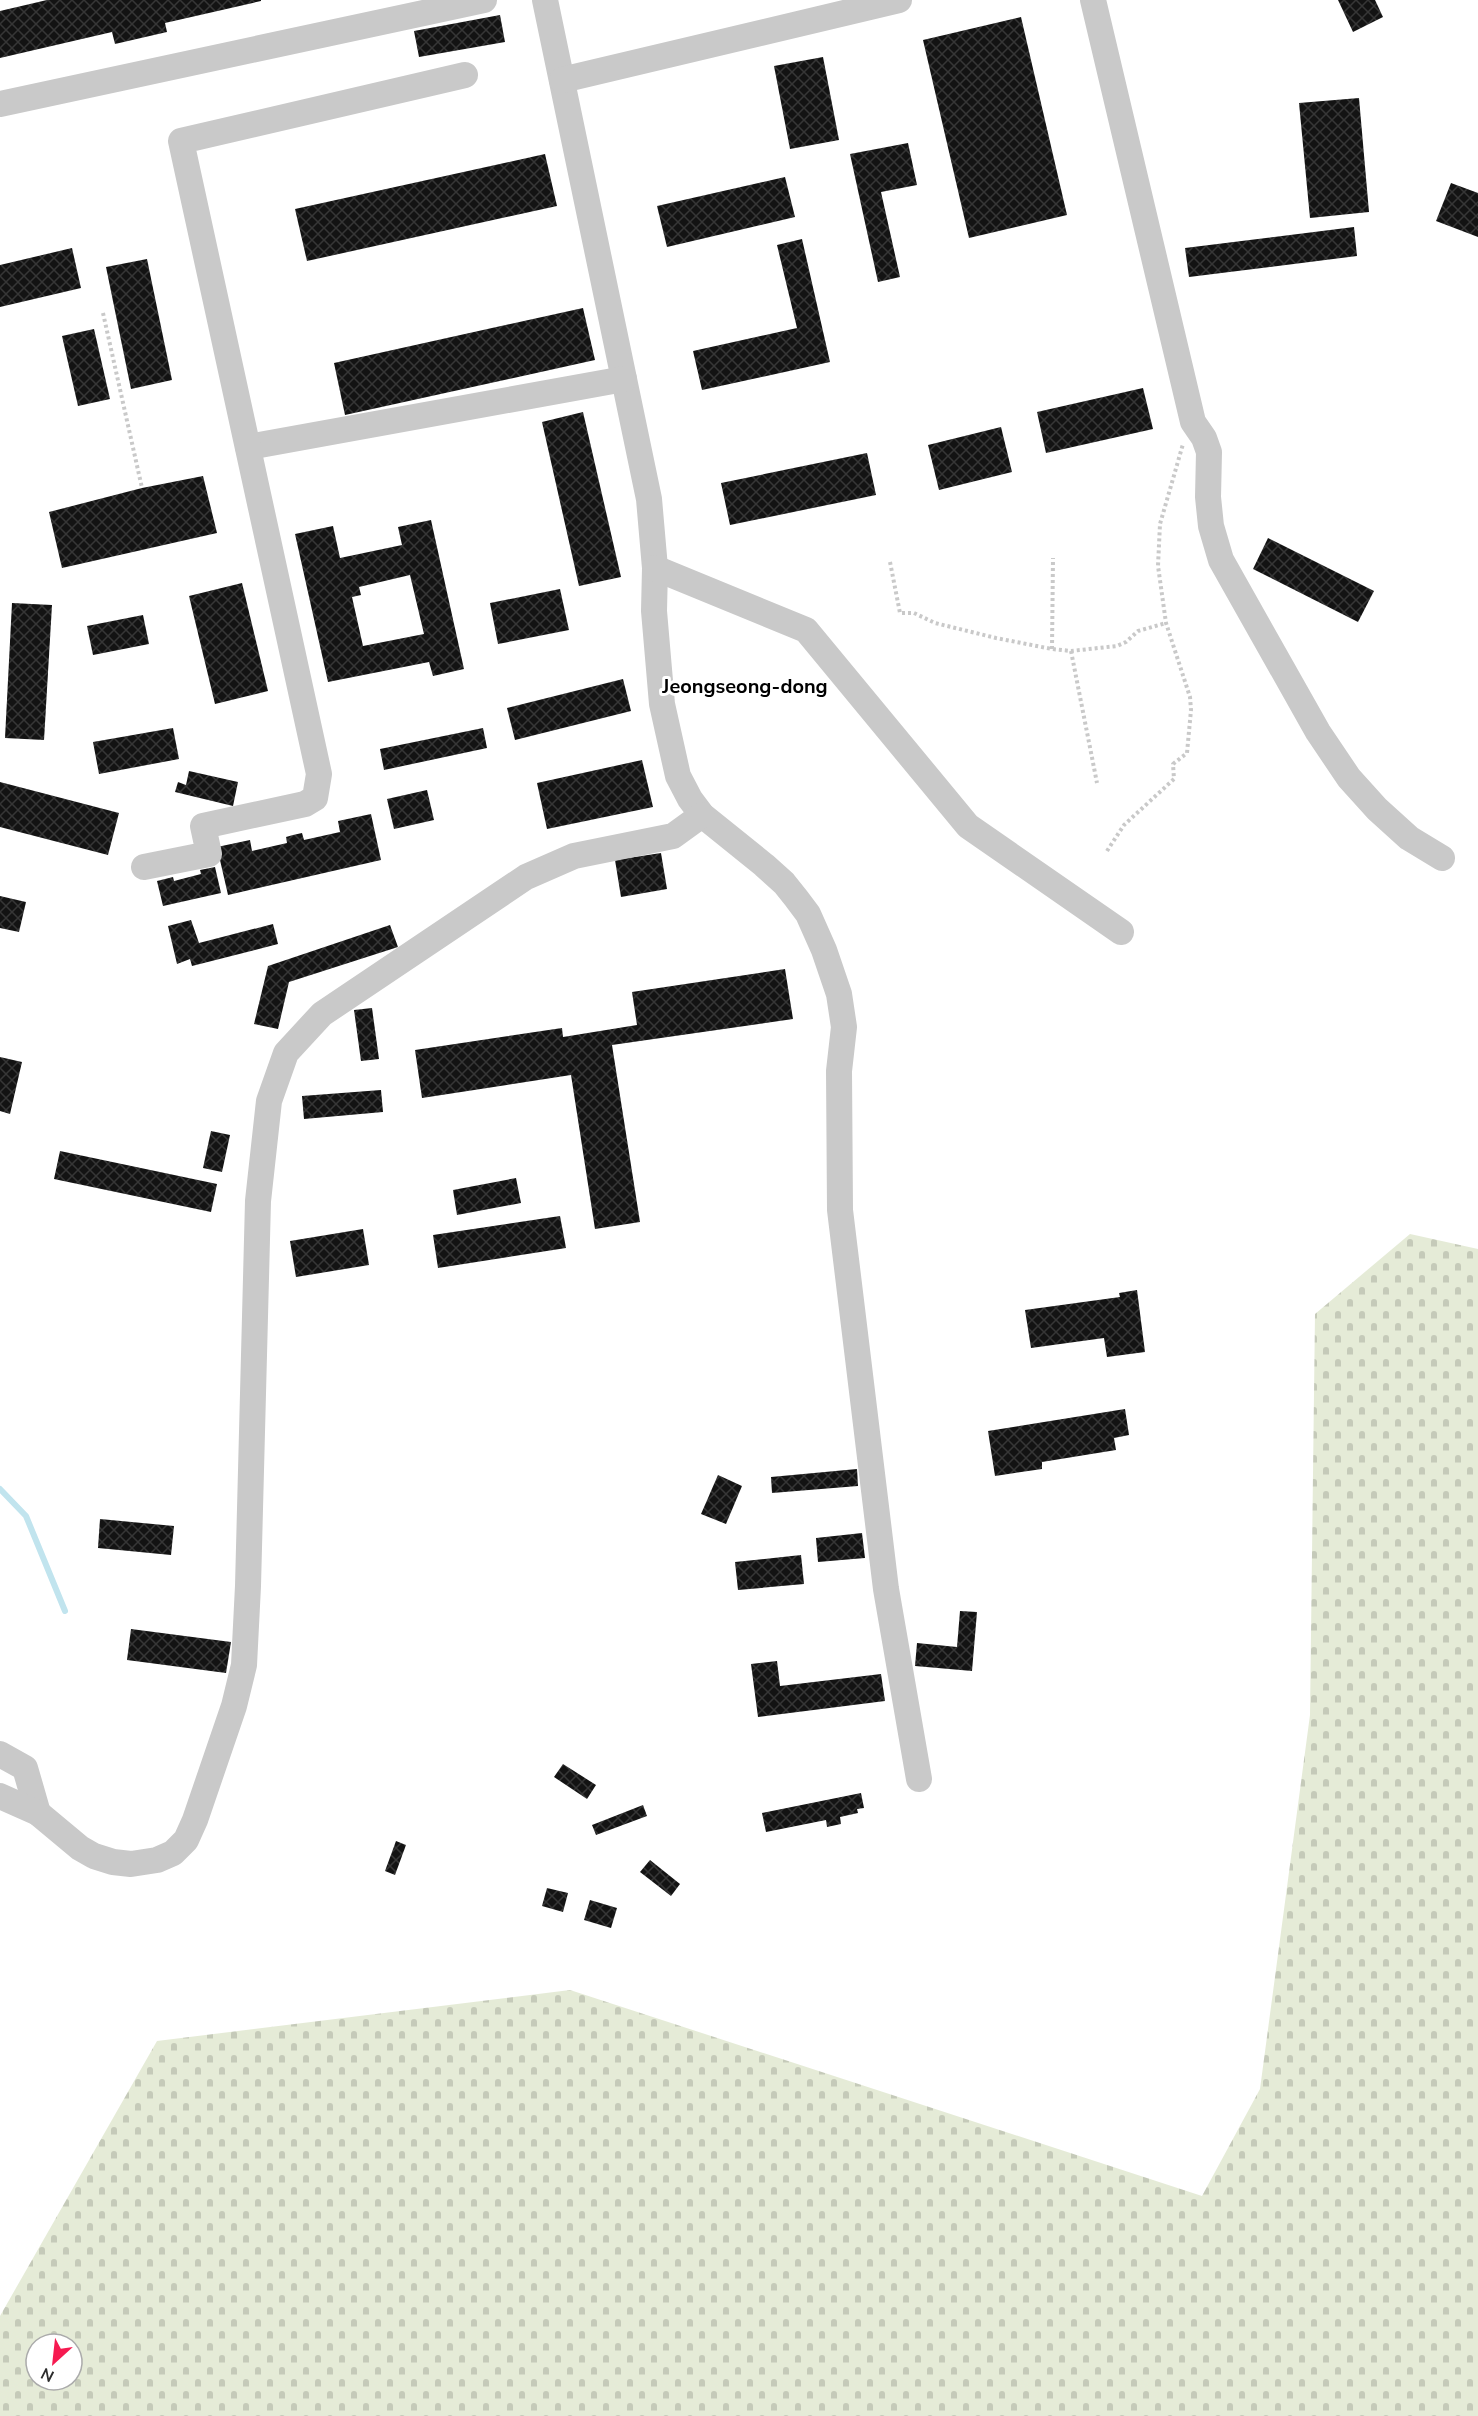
<svg xmlns="http://www.w3.org/2000/svg" width="1478" height="2416" font-family="'Nunito Sans',sans-serif">
	<defs>
		<pattern id="cemetery-stones" width="16" height="16" patternUnits="userSpaceOnUse" patternTransform="scale(1.5)"><rect width="16" height="16" fill="#e5ebd7"/><path d="M2 7V4a2 2 0 0 1 4 0v3zM10 15v-3a2 2 0 0 1 4 0v3z" fill="#c5cab9"/></pattern>
		<pattern id="building-cross-hatch" width="8" height="8" patternUnits="userSpaceOnUse" patternTransform="scale(1.5)"><rect width="8" height="8" fill="#131313"/><path d="M0 0l8 8M0 8l8-8" fill="none" stroke="#363636"/></pattern>
	</defs>
	<rect width="100%" height="100%" fill="#fff"/>
	<path fill="url(#cemetery-stones)" fill-rule="evenodd" d="M1410 1234 1478 1249V2416H0V2316L157 2041 570 1990 1202 2196 1260 2089 1310 1715 1315 1314ZM36 2344H72V2380H36Z"/>
	<g fill="none" stroke-linecap="round" stroke-linejoin="round">
		<path stroke="#c1e4ee" stroke-width="6" d="M0 1489 26 1516 65 1611"/>
	</g>
	<g fill="url(#building-cross-hatch)" fill-rule="evenodd">
		<path d="M47 0H261V1L165 23 167 32 115 44 112 32 0 58V11Z"/>
		<path d="M1338 0H1375L1383 17 1353 32Z"/>
		<path d="M500 15 505 42 419 57 414 31Z"/>
		<path d="M1021 17 1067 215 969 238 923 40Z"/>
		<path d="M823 57 839 140 790 149 774 66Z"/>
		<path d="M1359 98 1369 212 1310 218 1299 103Z"/>
		<path d="M908 143 917 185 881 192 900 277 878 282 850 154Z"/>
		<path d="M545 154 557 206 307 261 295 209Z"/>
		<path d="M785 177 795 217 667 247 657 206Z"/>
		<path d="M1451 183 1478 193V237L1436 221Z"/>
		<path d="M1354 227 1357 256 1189 277 1185 248Z"/>
		<path d="M802 239 830 362 702 390 693 351 797 328 777 245Z"/>
		<path d="M72 248 81 288 0 307V265Z"/>
		<path d="M147 259 172 380 131 389 106 267Z"/>
		<path d="M583 308 595 360 345 415 334 363Z"/>
		<path d="M94 329 110 399 78 406 62 336Z"/>
		<path d="M1143 388 1153 429 1046 453 1037 412Z"/>
		<path d="M583 412 621 577 579 586 542 422Z"/>
		<path d="M1001 427 1012 472 939 490 928 445Z"/>
		<path d="M867 453 876 495 730 525 721 483Z"/>
		<path d="M203 476 217 533 62 568 49 512 142 488Z"/>
		<path d="M431 520 464 669 433 676 429 662 328 682 295 534 333 526 340 558 402 545 398 527ZM410 575 424 634 363 646 352 597 361 595 359 587Z"/>
		<path d="M1268 538 1374 591 1358 622 1253 569Z"/>
		<path d="M242 583 268 691 215 704 189 596Z"/>
		<path d="M560 589 569 630 498 644 490 603Z"/>
		<path d="M12 603 52 605 44 740 5 738Z"/>
		<path d="M143 615 149 644 93 655 87 626Z"/>
		<path d="M623 679 631 711 515 740 507 708Z"/>
		<path d="M173 728 179 759 99 774 93 742Z"/>
		<path d="M483 728 487 748 384 770 380 749Z"/>
		<path d="M642 760 653 807 547 829 537 783Z"/>
		<path d="M189 771 238 782 233 806 175 792 178 782 186 785Z"/>
		<path d="M0 782 119 813 108 855 0 827Z"/>
		<path d="M427 790 434 820 394 829 387 799Z"/>
		<path d="M371 814 381 860 228 895 217 847 250 840 252 851 287 843 286 837 293 835 302 833 304 840 340 832 338 821Z"/>
		<path d="M661 853 667 889 621 897 615 860Z"/>
		<path d="M215 867 221 893 163 906 157 881 173 877 174 881 201 874 200 870Z"/>
		<path d="M0 896 26 902 19 932 0 928Z"/>
		<path d="M191 920 199 943 273 924 278 944 192 966 190 959 177 964 168 926Z"/>
		<path d="M390 925 398 947 289 982 278 1029 254 1024 268 966Z"/>
		<path d="M785 969 793 1019 612 1045 640 1222 595 1229 571 1075 422 1098 415 1050 562 1028 563 1037 637 1025 632 992Z"/>
		<path d="M372 1008 379 1059 361 1061 354 1010Z"/>
		<path d="M0 1057 22 1062 10 1114 0 1111Z"/>
		<path d="M381 1090 383 1112 304 1119 302 1096Z"/>
		<path d="M211 1131 230 1135 222 1172 203 1168Z"/>
		<path d="M60 1151 217 1184 211 1212 54 1179Z"/>
		<path d="M516 1178 521 1203 457 1215 453 1190Z"/>
		<path d="M560 1216 566 1248 438 1268 433 1235Z"/>
		<path d="M363 1229 369 1265 296 1277 290 1241Z"/>
		<path d="M1137 1290 1145 1352 1107 1357 1104 1338 1031 1348 1025 1310 1120 1297 1119 1293Z"/>
		<path d="M1125 1409 1129 1435 1114 1438 1116 1450 1042 1462V1469L995 1476 988 1431Z"/>
		<path d="M857 1469 858 1486 772 1493 771 1477Z"/>
		<path d="M718 1475 742 1486 726 1524 701 1514Z"/>
		<path d="M100 1519 174 1526 171 1555 98 1548Z"/>
		<path d="M862 1533 865 1558 818 1562 816 1538Z"/>
		<path d="M801 1555 804 1584 738 1590 735 1562Z"/>
		<path d="M960 1611 977 1612 972 1671 915 1666 917 1643 957 1647Z"/>
		<path d="M131 1629 231 1642 226 1673 127 1660Z"/>
		<path d="M777 1661 780 1686 881 1674 885 1701 758 1717 751 1664Z"/>
		<path d="M563 1764 596 1785 587 1799 554 1777Z"/>
		<path d="M861 1793 864 1808 857 1809 858 1813 840 1817 841 1824 827 1827 826 1820 766 1832 762 1813Z"/>
		<path d="M643 1805 647 1816 596 1835 592 1825Z"/>
		<path d="M396 1841 406 1845 395 1875 385 1871Z"/>
		<path d="M650 1860 680 1884 671 1896 640 1872Z"/>
		<path d="M547 1888 568 1893 563 1912 542 1906Z"/>
		<path d="M590 1900 617 1908 611 1928 584 1920Z"/>
	</g>
	<g fill="none" stroke-linecap="round" stroke-linejoin="round">
		<g stroke="#c9c9c9" stroke-width="4" stroke-dasharray="3 3" stroke-linecap="butt">
			<path d="M103 313 142 488"/>
			<path d="M890 562 900 613H914L935 623 996 638 1052 649 1071 651 1117 646 1126 642 1138 631 1166 623"/>
			<path d="M1052 649 1053 558"/>
			<path d="M1071 651 1097 783"/>
			<path d="M1107 851 1124 825 1174 779 1173 764 1187 753 1191 710 1190 697 1166 623 1158 566 1160 524 1183 444"/>
		</g>
		<g stroke="#c9c9c9" stroke-width="26">
			<path d="M545 0 649 499 655 568 654 611 662 704 678 776 690 799 702 815 764 865 784 883 796 898 808 914 824 950 839 994 844 1027 839 1071 840 1210 886 1589 919 1779"/>
			<path d="M1093 0 1193 422 1204 438 1209 452 1208 497 1211 526 1221 560 1318 732 1349 778 1377 809 1409 838 1442 858"/>
			<path d="M562 80 899 0"/>
			<path d="M0 104 484 0"/>
			<path d="M248 447 624 379"/>
			<path d="M655 568 806 630 968 826 1121 932"/>
			<path d="M144 867 209 854 203 826 305 804 315 798 319 774 181 141 465 75"/>
			<path d="M0 1754 25 1768 38 1813"/>
			<path d="M0 1796 38 1813 80 1848 94 1856 113 1862 131 1864 157 1860 173 1853 186 1840 195 1820 234 1706 244 1665 248 1586 258 1201 269 1101 286 1053 322 1014 526 877 574 856 673 836 702 815"/>
		</g>
	</g>
	<g text-anchor="middle" stroke-width="6" stroke-linejoin="round" paint-order="stroke">
		<g font-size="20" font-weight="bold" fill="#000" stroke="#fff">
			<text x="745" y="693">Jeongseong-dong</text>
		</g>
	</g>
	<g transform="translate(54 2362) rotate(207)"><circle r="28" fill="#ffffff" stroke="#ababab" stroke-width="1.5"/>
	<path d="M0-4.5L10 22L0 15L-10 22Z" fill="#f61a50"/>
	<text y="-9" font-size="16" font-weight="bold" text-anchor="middle" fill="#2c2c2c">N</text>
	</g>
</svg>
